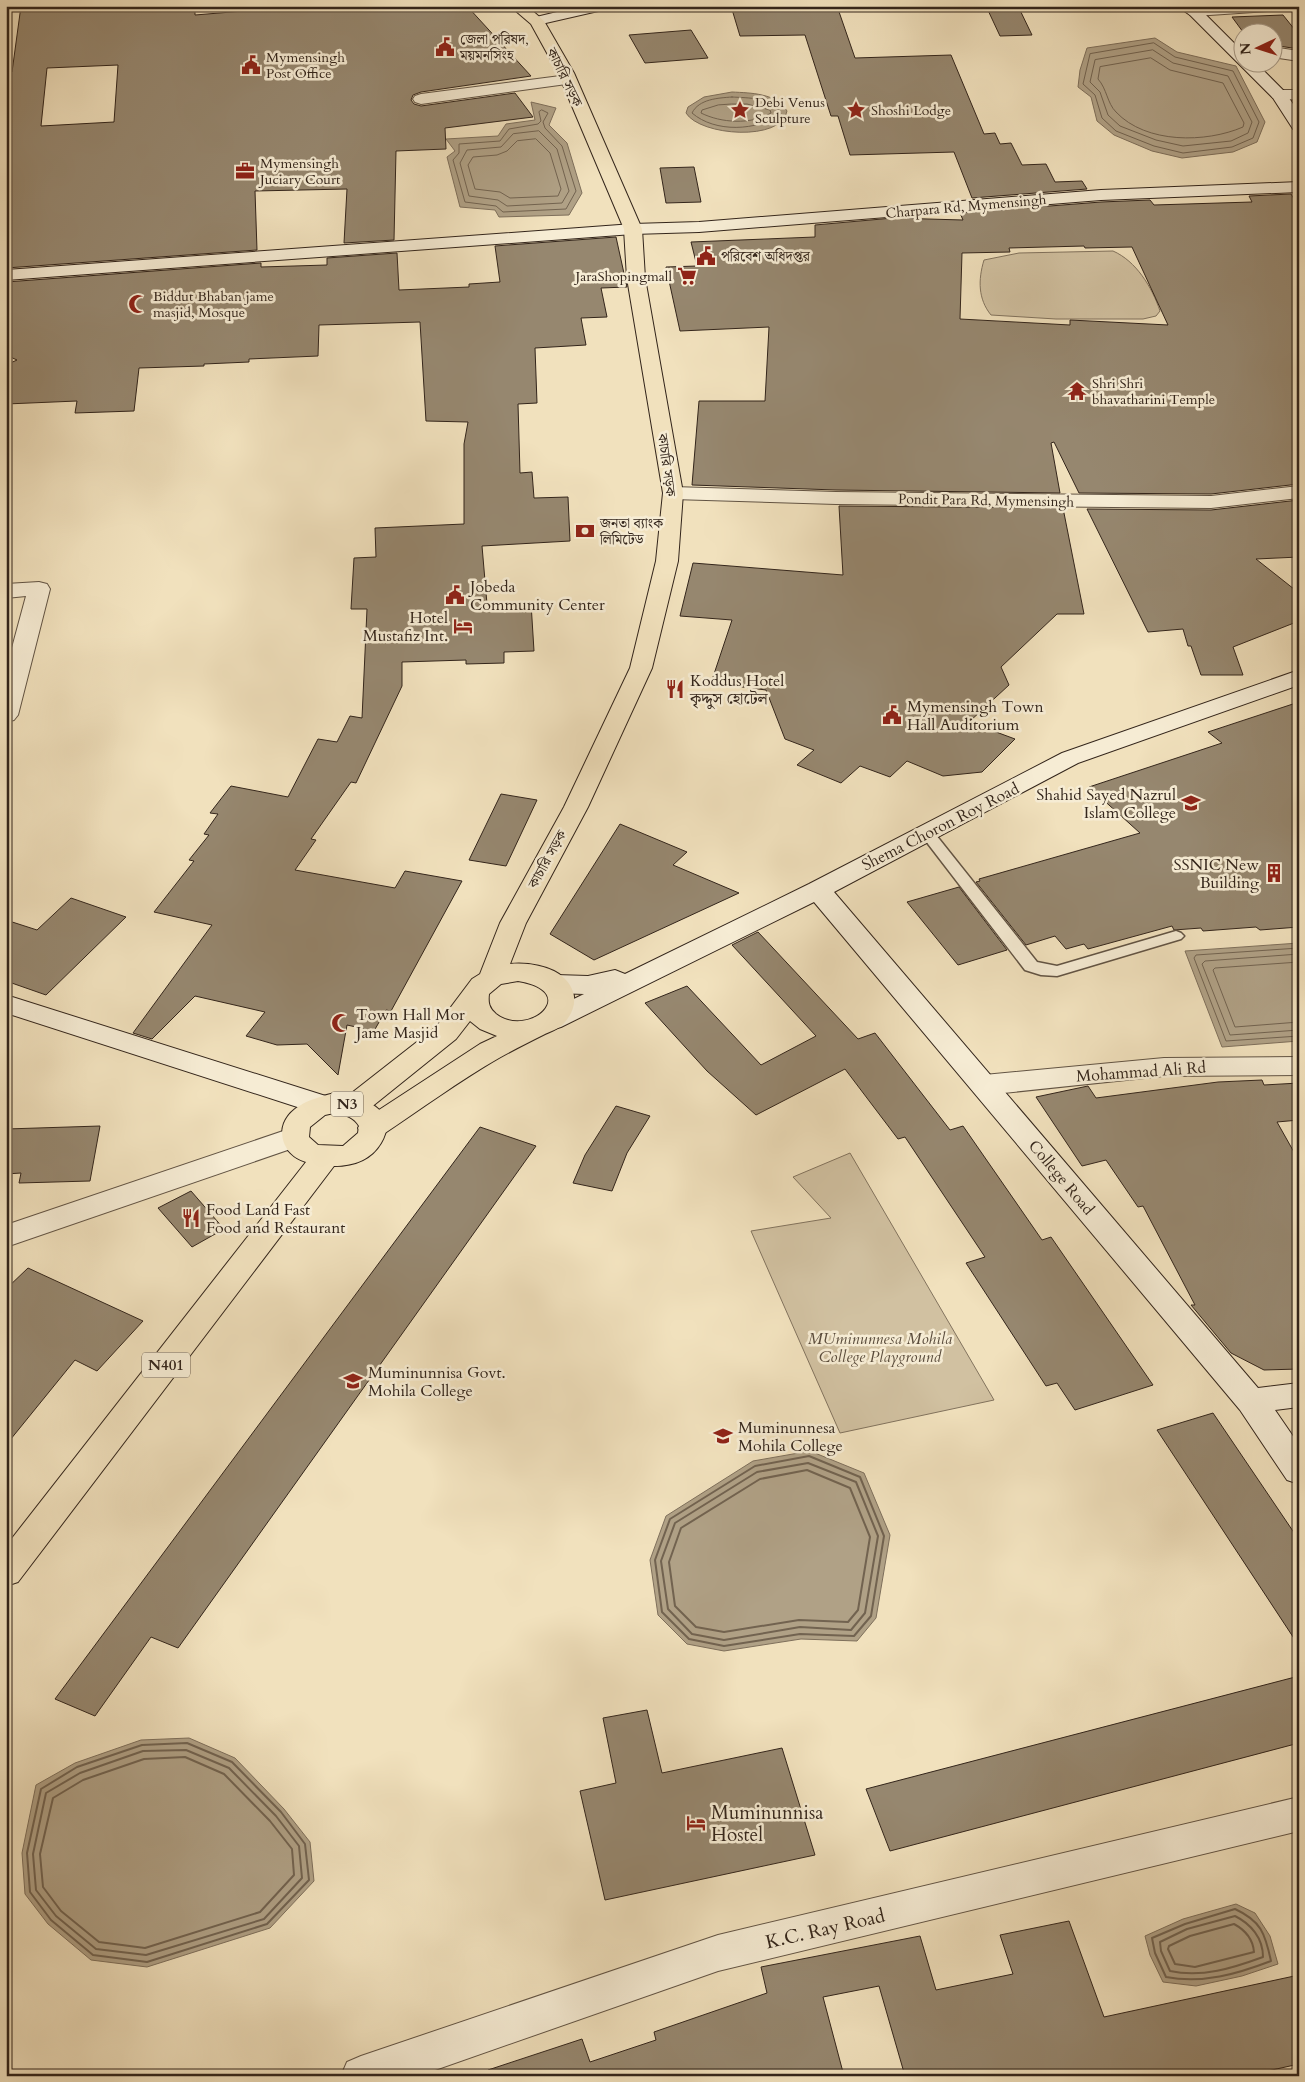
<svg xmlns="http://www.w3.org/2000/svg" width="1305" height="2082" font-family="Cardo,'Noto Serif Bengali',serif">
	<rect width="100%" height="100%" fill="#f1e1bd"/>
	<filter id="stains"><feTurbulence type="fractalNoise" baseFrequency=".004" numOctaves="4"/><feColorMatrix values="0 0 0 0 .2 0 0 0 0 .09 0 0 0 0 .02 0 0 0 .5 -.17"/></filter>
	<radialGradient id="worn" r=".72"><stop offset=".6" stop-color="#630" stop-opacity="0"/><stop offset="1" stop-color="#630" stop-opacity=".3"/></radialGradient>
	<g fill="#d1c1a1" stroke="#82735e">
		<path d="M1113 251C1136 261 1152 287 1160 311L1156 316 1143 319H1056L991 315C978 299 978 280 984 260L1019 253Z"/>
		<path d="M850 1153 994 1400 840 1433 751 1231 831 1218 793 1177Z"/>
	</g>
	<g fill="#b0a186" stroke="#7e6f5b">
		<path d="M1155 38 1177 52 1236 66 1265 122 1257 142 1233 152 1182 158 1152 151 1114 135 1097 121 1091 97 1078 87 1080 70 1087 48Z"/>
		<path d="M732 92C751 93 776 93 787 111 782 142 700 136 686 113L688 107 704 97Z"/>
		<path d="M531 102 556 108 549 125 567 143 582 193 569 215 499 217 495 210 460 207 447 157 455 151 446 139 498 136 506 124 535 120Z"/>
		<path d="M1299 943V1041L1222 1047 1185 951Z"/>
		<path d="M810 1451 864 1473 890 1535 876 1618 857 1641 801 1639 724 1651 687 1644 658 1615 650 1560 666 1516 753 1461Z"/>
		<path d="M189 1738 235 1758 284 1809 310 1842 314 1881 270 1928 147 1967 91 1960 48 1924 25 1894 22 1853 36 1785 75 1763 141 1740Z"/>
		<path d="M1236 1904 1255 1913 1270 1936 1278 1964 1242 1976 1196 1986 1163 1982 1150 1955 1145 1936 1183 1919Z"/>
	</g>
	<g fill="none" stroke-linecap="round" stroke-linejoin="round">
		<g stroke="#726350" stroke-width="1">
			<path d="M1154 43 1175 57 1233 71 1259 122 1253 138 1232 147 1183 153 1154 146 1116 131 1102 118 1095 95 1083 84 1090 54Z"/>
			<path d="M1153 50 1173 63 1228 76 1252 122 1248 133 1231 141 1183 146 1156 140 1120 126 1108 115 1100 92 1090 82 1095 60Z"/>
			<path d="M1151 58 1170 70 1223 83 1244 123 1243 127C1206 143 1146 144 1116 112 1107 103 1107 89 1098 79L1100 67Z"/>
			<path d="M732 97C748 98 773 97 781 114 757 131 715 133 692 113 699 99 718 98 732 97Z"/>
			<path d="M732 104H747L770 110 771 113C751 125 721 123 701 113L702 110 718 105Z"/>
			<path d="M542 110 548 113 543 122 545 128 562 146 576 191 566 209 503 212 496 206 465 202 453 160 459 153V144L500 141 509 129 538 124 541 121 539 112Z"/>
			<path d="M539 131 557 149 569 191 562 203 507 206 498 200 469 196 460 163 467 150 501 147 513 134Z"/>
			<path d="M536 139 550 153 561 189 558 196 510 198 500 192 475 189 468 165 473 157 497 155 507 151 517 141Z"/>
			<path d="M1299 948 1196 955 1194 958 1226 1041 1299 1036"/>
			<path d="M1299 954 1205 961 1202 964 1230 1035 1299 1030"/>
			<path d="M1299 962 1215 968 1213 970 1235 1027 1299 1022"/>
		</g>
		<g stroke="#726350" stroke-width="2">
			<path d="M809 1456 860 1477 884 1536 871 1616 854 1636 800 1634 724 1646 689 1639 662 1612 655 1560 670 1519 755 1466Z"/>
			<path d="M808 1463 856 1482 878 1536 865 1613 851 1630 800 1627 724 1640 692 1634 668 1609 661 1561 675 1523 757 1472Z"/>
			<path d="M807 1470 850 1488 870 1537 858 1610 848 1622 799 1620 724 1632 696 1627 675 1606 669 1562 681 1528 760 1479Z"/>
			<path d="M187 1743 232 1762 281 1812 305 1844 309 1880 267 1924 147 1962 93 1955 51 1920 30 1892 27 1853 41 1789 77 1767 142 1745Z"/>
			<path d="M186 1750 229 1768 276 1816 299 1846 302 1878 264 1919 146 1955 96 1949 56 1916 36 1890 33 1854 46 1793 80 1773 143 1751Z"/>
			<path d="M185 1757 224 1774 270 1821 292 1849 294 1875 260 1912 145 1948 99 1942 61 1911 43 1887 40 1854 53 1798 83 1780 144 1759Z"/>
			<path d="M1235 1909C1261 1921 1265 1933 1271 1961 1237 1974 1203 1984 1166 1977L1155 1953 1152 1938 1185 1924Z"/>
			<path d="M1235 1916C1251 1924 1263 1938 1263 1957 1233 1968 1202 1978 1170 1971L1161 1951 1160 1942 1187 1929Z"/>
			<path d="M1234 1924C1245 1930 1253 1939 1254 1952L1195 1967 1175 1964 1168 1949 1169 1946 1190 1936Z"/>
		</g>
	</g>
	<g fill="#96876f" stroke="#33251b" fill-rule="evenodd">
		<path d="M21 6H195V15L304 6H467L531 76 421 92 413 95 411 100 414 104 421 106 515 93 533 117 445 128 446 149 396 151 394 240 344 243 347 189 255 191 257 250 6 268V72H12ZM118 65 114 122 41 126 47 68Z"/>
		<path d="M731 6H837L855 58 951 55 984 134 995 133 1000 144 1011 143 1022 165 1046 164 1055 182 1082 181 1087 189 972 198 954 152 850 155 838 116H831L805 35 740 36Z"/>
		<path d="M986 6H1018L1032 35 1000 36Z"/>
		<path d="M1283 15 1299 35V49L1272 45V32H1243L1232 17Z"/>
		<path d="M691 30 708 58 645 63 629 35Z"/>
		<path d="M694 167 701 202 666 203 660 168Z"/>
		<path d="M1291 194 1299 207V484L1211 494 1079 493 1054 442 1051 443 1060 493 836 490 692 485 699 401H765L769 327 680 331 666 267 697 266 691 242 815 237V225L893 218 963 220 960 213 1101 202 1150 200 1154 205 1252 202 1249 196ZM1084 246 1085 248 1132 247 1168 325 1070 320V325L960 319 962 253 1010 252 1009 248Z"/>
		<path d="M616 237 627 287 601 288 607 317 581 318 586 345 535 348 537 403 518 404 520 473 532 472 534 498 568 497 570 541 482 546 487 604 531 603 534 651 504 652V663L466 664V660L402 662V686L356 783 351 782 311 839 316 840 295 870 395 888 405 871 462 881 391 1011 386 1010 374 1031 347 1025 338 1075 307 1044 277 1045 246 1036 265 1012 195 996 152 1039 133 1033 212 925 154 912 194 861 189 860 209 835 204 834 218 814 210 813 231 786 288 797 318 739 337 742 350 716 362 718 367 609H351L354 558 376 557 375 528 464 524V444L468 422 426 421 420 322 319 325 318 356 249 359V362L204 364V366L139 368 134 411 75 413 77 401 6 404V365L17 360 6 355V282L261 263V267L327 265V258L397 253 399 290 469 287V284L500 282 495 246Z"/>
		<path d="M1299 500V557L1256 559 1299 593V621L1233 647 1243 675H1201L1191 646H1188L1183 629 1148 632 1087 509 1211 510Z"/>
		<path d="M839 506 1063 508 1084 614H1057L1001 667 1009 685 969 722 1015 739 982 772 943 776 907 761 890 777 860 766 841 783 797 765 814 750 785 739 766 690 711 683 732 620 680 616 693 563 843 575Z"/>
		<path d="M1299 702V927L1260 930 1256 927 1203 931 1201 928 1174 930 1172 926 1088 949 1084 944 1066 949 1055 936 1026 945 976 882 980 881 979 879 1140 833 1089 787 1222 743 1208 732Z"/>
		<path d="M501 794 537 800 506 866 469 860Z"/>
		<path d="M620 824 687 852 673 865 739 893 594 960 550 934Z"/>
		<path d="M959 887 1007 950 958 965 907 902Z"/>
		<path d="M71 898 126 917 46 995 6 981V920L37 930Z"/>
		<path d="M758 932 858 1039 875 1033 950 1130 963 1126 1042 1240 1051 1237 1153 1385 1075 1410 1057 1383 1046 1386 966 1263 985 1257 905 1137 898 1139 845 1069 756 1115 707 1071 645 1003 687 986 761 1065 816 1036 732 945Z"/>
		<path d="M1262 1080 1264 1085 1299 1083V1120L1277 1122 1299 1161V1369L1264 1370 1231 1353 1191 1305H1195L1143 1206 1138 1207 1106 1160 1082 1166 1036 1097 1088 1086 1096 1098 1218 1082Z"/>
		<path d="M616 1106 650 1116 627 1153 612 1191 573 1183 585 1155Z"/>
		<path d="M100 1126 90 1181 19 1183 21 1173 6 1174V1129Z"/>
		<path d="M480 1127 536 1146 178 1648 151 1637 95 1716 55 1699Z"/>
		<path d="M191 1191 224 1229 192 1247 158 1208Z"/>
		<path d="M28 1268 143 1321 97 1371 75 1360 6 1445V1289Z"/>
		<path d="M1213 1413 1299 1540V1646L1157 1430Z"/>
		<path d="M1299 1676V1743L890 1851 866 1789Z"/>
		<path d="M647 1710 662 1773 782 1748 815 1855 605 1900 580 1791 616 1783 603 1718Z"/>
		<path d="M1069 1921 1104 2017 1299 1975V2064L1245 2076H905L879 1986 823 1997 844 2076H489L488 2070 582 2039 590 2062 656 2040 654 2032 767 1993 761 1967 920 1936 936 1990 1013 1974 1000 1935Z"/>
	</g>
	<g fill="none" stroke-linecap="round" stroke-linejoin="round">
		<g stroke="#625444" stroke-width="3">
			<path id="lane" d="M927 829 932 830 1037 962 1057 966 1176 931 1181 933 1184 936 1181 939 1057 976 1041 975 1025 970 922 836 920 833 922 830Z"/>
		</g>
		<g stroke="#625444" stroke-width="2">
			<g id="street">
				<path d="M1217 6H1299V9L1195 16 1190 15 1188 12 1190 9Z"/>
				<path d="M1272 47 1299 51V61L1272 57Z"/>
				<path d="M568 75 574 77 576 80 574 83 421 104 415 102 413 99 415 96 421 94Z"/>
				<path d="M1279 90H1299V100L1273 98 1271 95 1273 92Z"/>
				<path d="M1299 486V498L1211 508 836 504 673 499 666 497 663 493 666 489 673 487 836 492 1211 496Z"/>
				<path d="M39 582 47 584 50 589 18 715 14 720 6 722V670L26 596 6 598V584Z"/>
				<path d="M1299 1057V1075L1164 1076 984 1095 974 1092 970 1085 974 1078 984 1075 1164 1058Z"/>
				<path d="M295 1127 305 1130 309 1137 305 1144 6 1247V1225Z"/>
				<path d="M1299 1797V1831L718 1971 418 2076H341L347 2062 361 2056 718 1935Z"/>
			</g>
		</g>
		<g stroke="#33251b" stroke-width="2">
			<g id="secondary">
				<path d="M582 6H609L607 9 537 25 532 24 530 21 532 18Z"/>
				<path d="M1177 6H1195L1200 9 1242 51V62H1255L1285 92 1299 113V131L1293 129 1273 98 1190 15Z"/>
				<path d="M1299 182V192L1101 200 699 232 633 234 6 280V270L633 224 699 222 1101 190Z"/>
				<path d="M1299 670V685L1078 763 834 892 1258 1388 1299 1383V1407L1275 1410 1299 1445V1484L1287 1480 1240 1410 814 902 561 1027 551 1030 541 1027 537 1021 541 1015 584 994 556 993 547 990 543 984 547 978 556 975 588 976 615 970 625 974 809 884 1062 753Z"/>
				<path d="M6 995 332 1098 336 1105 332 1112 322 1115 6 1013Z"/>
			</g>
		</g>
		<g stroke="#33251b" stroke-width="2">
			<path id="primary" d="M510 6H527L544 21 574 73 642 229 645 278 683 493 678 561 652 668 588 807 526 923 510 964C526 962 552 966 564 978 578 991 577 1008 565 1022 559 1029 551 1031 543 1035 529 1042 513 1050 499 1058 459 1081 421 1109 382 1135L372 1138 362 1135 358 1128 362 1121 480 1044 497 1036 480 1029 470 1021 456 1039 364 1113 354 1116 344 1113 340 1106 344 1099 436 1027 472 979 480 974 500 923 564 807 630 668 656 561 663 493 627 278 624 229 558 73 531 24ZM518 981C583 992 528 1039 496 1014 489 1008 488 1003 489 994L501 984Z"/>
		</g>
		<g stroke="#33251b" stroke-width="2">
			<path id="highway" d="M334 1093C361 1096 401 1109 381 1143 371 1160 353 1166 334 1166L18 1582 6 1586V1546L306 1162C281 1155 273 1126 295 1109 306 1100 320 1097 334 1093ZM334 1113C344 1114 354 1117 359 1126L358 1133 343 1146 318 1145 309 1137 310 1127 325 1115Z"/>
		</g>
		<use href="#lane" fill="#f6ecd4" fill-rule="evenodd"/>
		<use href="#street" fill="#f6ecd4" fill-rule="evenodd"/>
		<use href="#secondary" fill="#f6ecd4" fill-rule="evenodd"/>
		<use href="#primary" fill="#f1e1bd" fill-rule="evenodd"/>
		<use href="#highway" fill="#f1e1bd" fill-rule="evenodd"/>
	</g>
	<defs>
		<g id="civic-bare" transform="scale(1.5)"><path d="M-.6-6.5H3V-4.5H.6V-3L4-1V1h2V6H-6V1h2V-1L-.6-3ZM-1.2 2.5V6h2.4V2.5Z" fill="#8f2418" stroke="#f6ecd4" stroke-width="2.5" paint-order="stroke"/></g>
		<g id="sight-bare" transform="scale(1.5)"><path d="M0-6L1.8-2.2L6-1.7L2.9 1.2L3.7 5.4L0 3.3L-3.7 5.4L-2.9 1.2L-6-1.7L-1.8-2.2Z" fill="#8f2418" stroke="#f6ecd4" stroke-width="2.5" paint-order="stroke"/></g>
		<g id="office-bare" transform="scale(1.5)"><path d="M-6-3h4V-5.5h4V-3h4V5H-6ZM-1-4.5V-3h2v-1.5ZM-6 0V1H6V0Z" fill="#8f2418" stroke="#f6ecd4" stroke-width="2.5" paint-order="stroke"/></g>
		<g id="supermarket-bare" transform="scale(1.5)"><path d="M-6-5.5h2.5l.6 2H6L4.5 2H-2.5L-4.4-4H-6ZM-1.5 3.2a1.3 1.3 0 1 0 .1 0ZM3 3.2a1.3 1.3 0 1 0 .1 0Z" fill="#8f2418" stroke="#f6ecd4" stroke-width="2.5" paint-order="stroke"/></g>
		<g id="mosque-bare" transform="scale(1.5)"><path d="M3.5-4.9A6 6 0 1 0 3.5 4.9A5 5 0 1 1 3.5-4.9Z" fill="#8f2418" stroke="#f6ecd4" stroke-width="2.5" paint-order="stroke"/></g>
		<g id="temple-bare" transform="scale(1.5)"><path d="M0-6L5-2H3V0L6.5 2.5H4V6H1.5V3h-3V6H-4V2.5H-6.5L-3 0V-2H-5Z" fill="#8f2418" stroke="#f6ecd4" stroke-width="2.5" paint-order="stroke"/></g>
		<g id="bank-bare" transform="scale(1.5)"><path d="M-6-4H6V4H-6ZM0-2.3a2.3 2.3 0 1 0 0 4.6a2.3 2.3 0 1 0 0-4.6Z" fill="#8f2418" stroke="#f6ecd4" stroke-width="2.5" paint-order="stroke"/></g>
		<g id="hotel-bare" transform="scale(1.5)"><path d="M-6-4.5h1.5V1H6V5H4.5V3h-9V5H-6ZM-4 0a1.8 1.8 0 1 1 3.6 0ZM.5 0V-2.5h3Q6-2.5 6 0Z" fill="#8f2418" stroke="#f6ecd4" stroke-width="2.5" paint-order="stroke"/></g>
		<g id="restaurant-bare" transform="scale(1.5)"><path d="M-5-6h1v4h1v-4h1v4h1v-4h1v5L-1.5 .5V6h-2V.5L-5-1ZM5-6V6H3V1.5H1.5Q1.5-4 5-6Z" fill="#8f2418" stroke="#f6ecd4" stroke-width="2.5" paint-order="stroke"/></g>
		<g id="university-bare" transform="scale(1.5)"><path d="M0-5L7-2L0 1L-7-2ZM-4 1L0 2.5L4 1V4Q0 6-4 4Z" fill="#8f2418" stroke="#f6ecd4" stroke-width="2.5" paint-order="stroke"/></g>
		<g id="building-bare" transform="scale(1.5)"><path d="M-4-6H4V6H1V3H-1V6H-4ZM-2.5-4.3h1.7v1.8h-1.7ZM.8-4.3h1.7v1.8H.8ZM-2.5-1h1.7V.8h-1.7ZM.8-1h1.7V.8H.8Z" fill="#8f2418" stroke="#f6ecd4" stroke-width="2.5" paint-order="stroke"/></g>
	</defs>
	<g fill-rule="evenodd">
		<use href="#civic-bare" x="445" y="47"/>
		<use href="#civic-bare" x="251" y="65"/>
		<use href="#sight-bare" x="740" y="110"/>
		<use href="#sight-bare" x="856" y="110"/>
		<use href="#office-bare" x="245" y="171"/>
		<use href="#civic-bare" x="706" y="256"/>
		<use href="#supermarket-bare" x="687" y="276"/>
		<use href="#mosque-bare" x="138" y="304"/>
		<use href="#temple-bare" x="1077" y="391"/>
		<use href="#bank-bare" x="585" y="531"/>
		<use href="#civic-bare" x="455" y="595"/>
		<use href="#hotel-bare" x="463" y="626"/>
		<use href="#restaurant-bare" x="675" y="689"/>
		<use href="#civic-bare" x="892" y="715"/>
		<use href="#university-bare" x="1191" y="803"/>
		<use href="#building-bare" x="1274" y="873"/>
		<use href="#mosque-bare" x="341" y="1023"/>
		<use href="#restaurant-bare" x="191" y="1218"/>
		<use href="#university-bare" x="353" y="1381"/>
		<use href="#university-bare" x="723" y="1436"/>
		<use href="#hotel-bare" x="696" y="1823"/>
	</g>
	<g text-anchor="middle" stroke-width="5" stroke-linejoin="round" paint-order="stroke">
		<g font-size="14" fill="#33251b" stroke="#f6ecd4" text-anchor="start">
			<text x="460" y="44">জেলা পরিষদ,<tspan x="460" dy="16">ময়মনসিংহ</tspan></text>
			<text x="266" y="62">Mymensingh<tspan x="266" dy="16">Post Office</tspan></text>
			<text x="755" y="107">Debi Venus<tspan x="755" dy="16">Sculpture</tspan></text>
			<text x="871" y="115">Shoshi Lodge</text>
			<text x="260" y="168">Mymensingh<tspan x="260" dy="16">Juciary Court</tspan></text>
			<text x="721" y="261">পরিবেশ অধিদপ্তর</text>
			<text x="672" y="281" text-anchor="end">JaraShopingmall</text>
			<text x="153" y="301">Biddut Bhaban jame<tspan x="153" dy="16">masjid, Mosque</tspan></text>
			<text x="1092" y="388">Shri Shri<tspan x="1092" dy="16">bhavatharini Temple</tspan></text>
			<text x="600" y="528">জনতা ব্যাংক<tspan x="600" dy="16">লিমিটেড</tspan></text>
		</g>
		<g font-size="14" fill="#33251b" stroke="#f6ecd4">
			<text transform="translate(565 77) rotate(64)" y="5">কাচারি সড়ক</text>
			<text transform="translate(966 206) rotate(-5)" y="5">Charpara Rd, Mymensingh</text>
			<text transform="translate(667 465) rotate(82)" y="5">কাচারি সড়ক</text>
			<text transform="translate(986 500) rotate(1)" y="5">Pondit Para Rd, Mymensingh</text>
			<text transform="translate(547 859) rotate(-61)" y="5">কাচারি সড়ক</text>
		</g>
		<g fill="#f6ecd4" stroke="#6e6152" stroke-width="1">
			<rect x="331" y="1091.5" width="32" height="25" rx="4"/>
			<rect x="142" y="1352.5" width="48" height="25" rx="4"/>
		</g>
		<g font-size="15" font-weight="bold" fill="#33251b">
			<text x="347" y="1109">N3</text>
			<text x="166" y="1370">N401</text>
		</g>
		<g font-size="16" fill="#33251b" stroke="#f6ecd4" text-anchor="start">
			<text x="470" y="592">Jobeda<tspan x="470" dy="18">Community Center</tspan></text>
			<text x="448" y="623" text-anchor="end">Hotel<tspan x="448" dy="18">Mustafiz Int.</tspan></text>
			<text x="690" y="686">Koddus Hotel<tspan x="690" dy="18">কৃদ্দুস হোটেল</tspan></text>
			<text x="907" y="712">Mymensingh Town<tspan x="907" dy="18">Hall Auditorium</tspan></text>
			<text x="1176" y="800" text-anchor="end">Shahid Sayed Nazrul<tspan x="1176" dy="18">Islam College</tspan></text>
			<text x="1259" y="870" text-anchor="end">SSNIC New<tspan x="1259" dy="18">Building</tspan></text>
			<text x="356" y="1020">Town Hall Mor<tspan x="356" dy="18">Jame Masjid</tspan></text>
			<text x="206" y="1215">Food Land Fast<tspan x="206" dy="18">Food and Restaurant</tspan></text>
			<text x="368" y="1378">Muminunnisa Govt.<tspan x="368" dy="18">Mohila College</tspan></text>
			<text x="738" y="1433">Muminunnesa<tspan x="738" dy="18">Mohila College</tspan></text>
		</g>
		<g font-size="16" fill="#33251b" stroke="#f6ecd4">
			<text transform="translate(940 826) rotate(-27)" y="6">Shema Choron Roy Road</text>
			<text transform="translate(1141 1071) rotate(-4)" y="6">Mohammad Ali Rd</text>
			<text transform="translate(1062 1177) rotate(50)" y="6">College Road</text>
		</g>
		<g font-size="16" font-style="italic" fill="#5a4c3c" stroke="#f6ecd4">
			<text x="880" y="1344">MUminunnesa Mohila<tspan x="880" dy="18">College Playground</tspan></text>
		</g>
		<g font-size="19" fill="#33251b" stroke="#f6ecd4" text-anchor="start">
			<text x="711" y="1819">Muminunnisa<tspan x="711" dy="22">Hostel</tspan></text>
		</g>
		<g font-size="19" fill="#33251b" stroke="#f6ecd4">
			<text transform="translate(825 1928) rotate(-13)" y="7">K.C. Ray Road</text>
		</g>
	</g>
	<rect width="1305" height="2082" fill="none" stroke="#f1e1bd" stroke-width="25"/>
	<rect x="8" y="8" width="1290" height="2067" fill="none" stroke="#33251b" stroke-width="2.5"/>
	<rect x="12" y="12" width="1280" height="2057" fill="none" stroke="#33251b"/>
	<g transform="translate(1258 48) rotate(266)"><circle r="24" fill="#f6ecd4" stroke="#a89c8a"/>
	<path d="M0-4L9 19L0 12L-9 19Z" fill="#8f2418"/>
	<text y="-8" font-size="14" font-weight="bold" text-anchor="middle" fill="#33251b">N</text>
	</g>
	<rect width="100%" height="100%" filter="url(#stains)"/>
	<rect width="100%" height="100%" fill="url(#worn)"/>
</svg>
